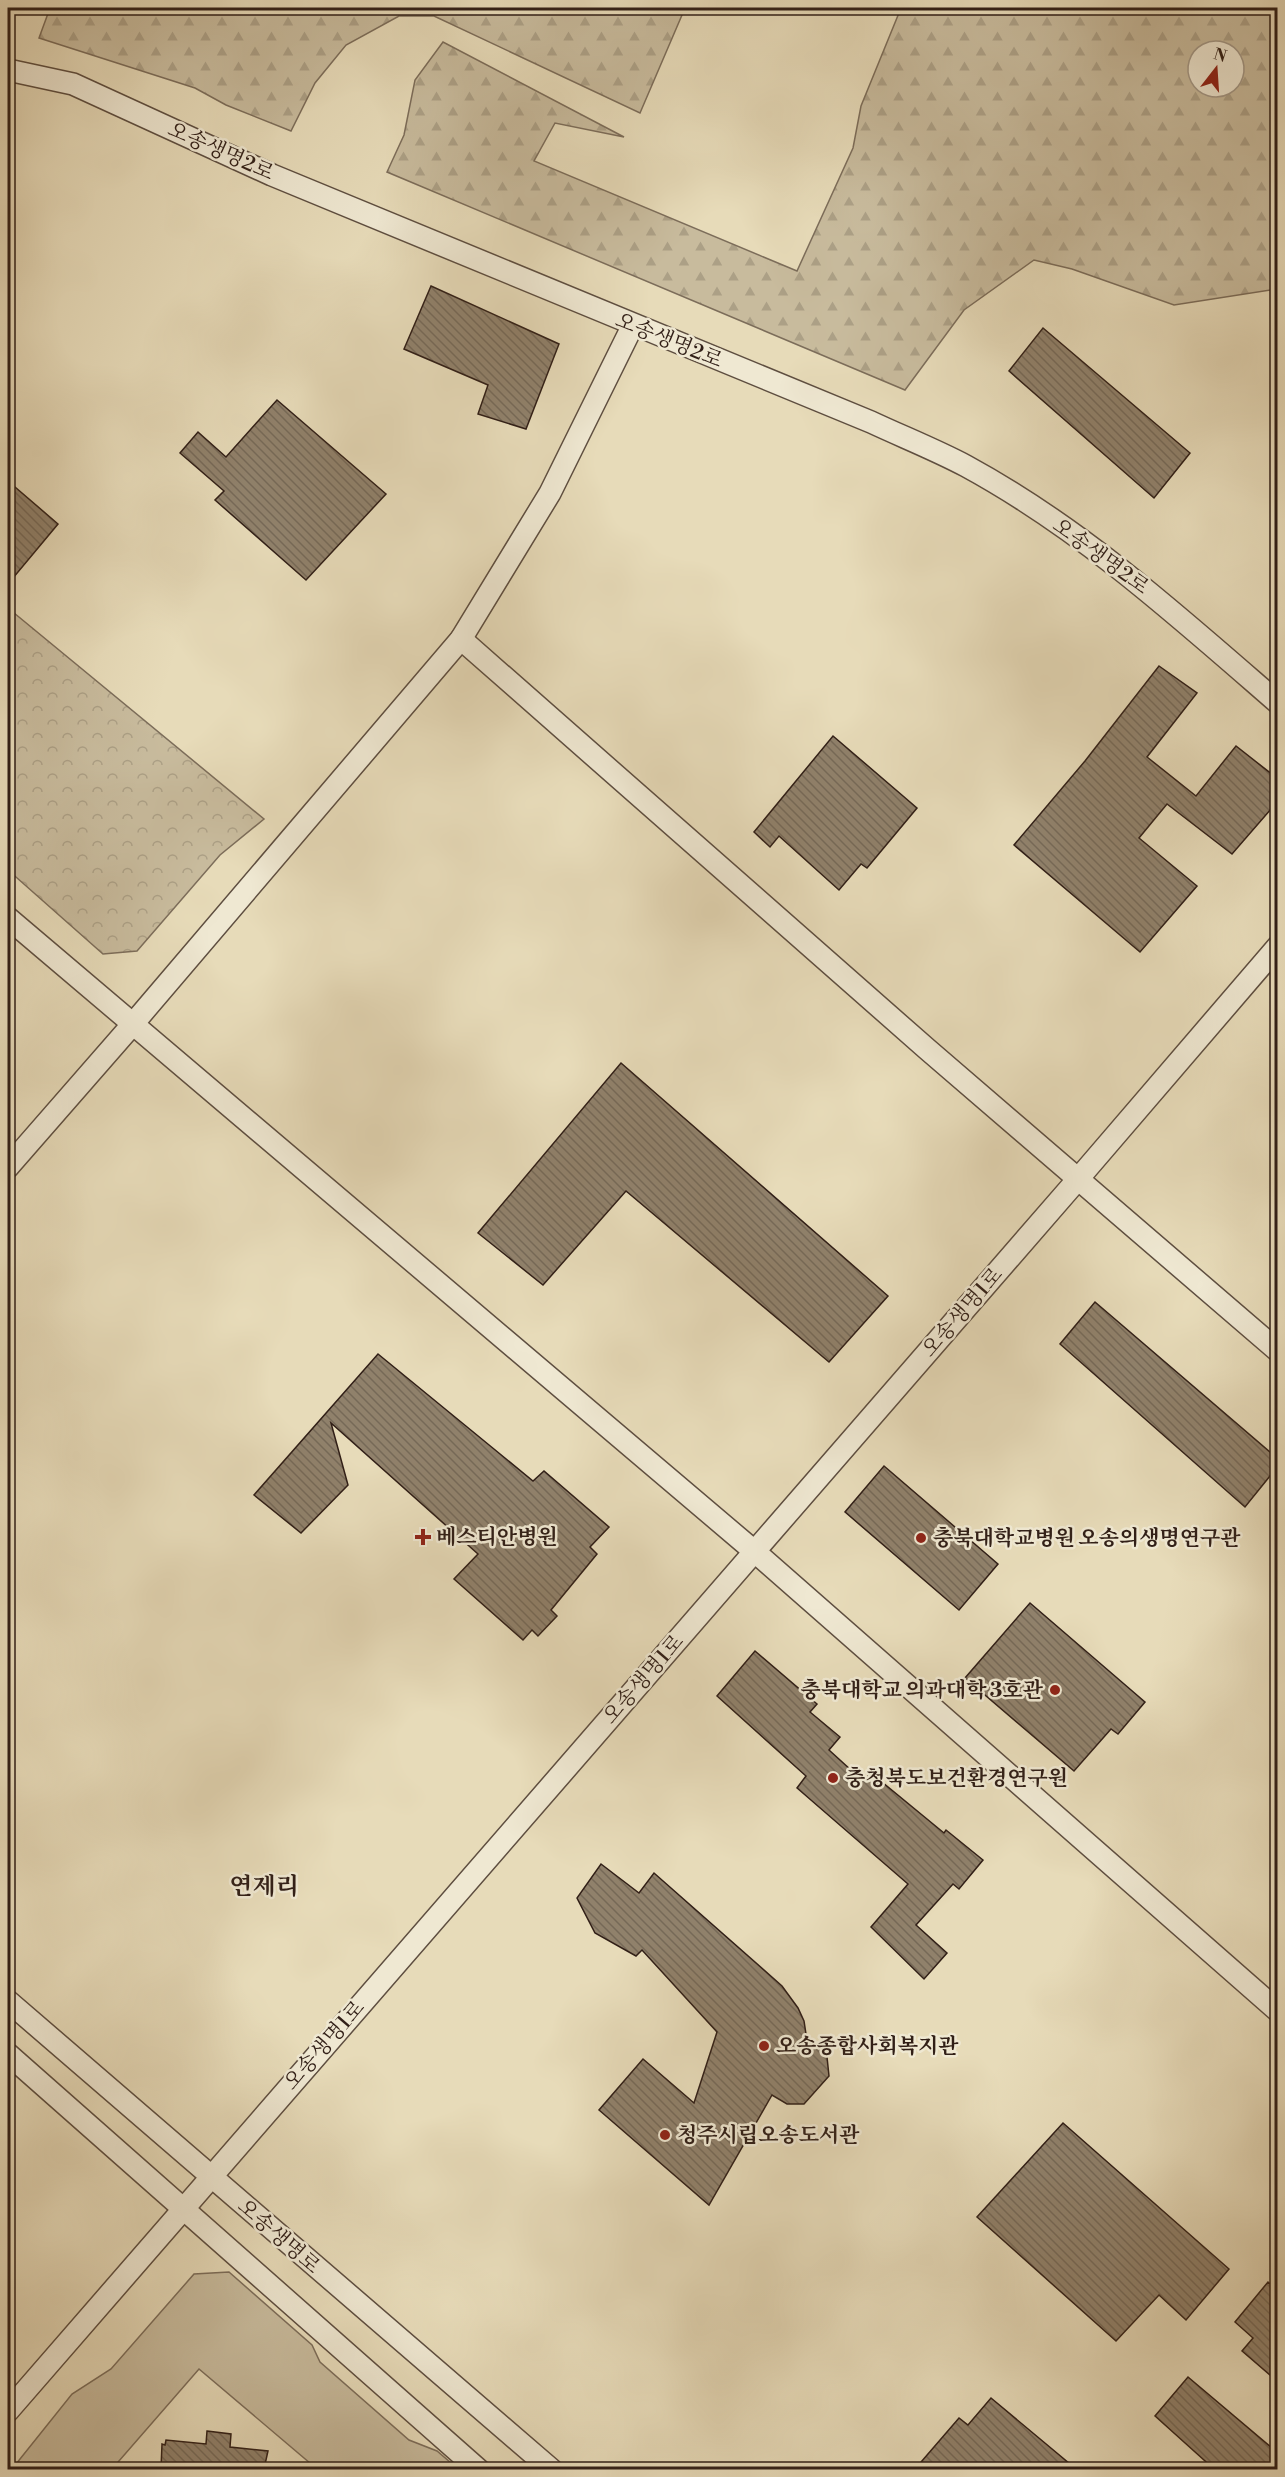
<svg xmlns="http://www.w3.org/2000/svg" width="1285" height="2477" font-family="'Libre Bodoni','Noto Serif KR',serif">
	<defs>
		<pattern id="forest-firs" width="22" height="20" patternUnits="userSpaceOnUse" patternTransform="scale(1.5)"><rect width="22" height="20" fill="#c8bb9d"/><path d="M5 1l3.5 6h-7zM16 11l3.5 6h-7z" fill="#aca086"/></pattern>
		<pattern id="park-crowns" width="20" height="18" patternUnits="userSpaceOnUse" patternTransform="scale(1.5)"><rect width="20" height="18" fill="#c8bb9d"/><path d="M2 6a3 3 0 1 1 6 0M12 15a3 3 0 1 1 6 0" fill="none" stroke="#aca086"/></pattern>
		<pattern id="building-back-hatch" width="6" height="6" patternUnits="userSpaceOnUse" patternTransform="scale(1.5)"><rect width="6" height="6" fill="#90816b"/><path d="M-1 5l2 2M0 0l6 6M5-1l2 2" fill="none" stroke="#766957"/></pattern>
	</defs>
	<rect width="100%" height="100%" fill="#e7dbb9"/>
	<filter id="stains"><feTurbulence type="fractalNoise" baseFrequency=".00333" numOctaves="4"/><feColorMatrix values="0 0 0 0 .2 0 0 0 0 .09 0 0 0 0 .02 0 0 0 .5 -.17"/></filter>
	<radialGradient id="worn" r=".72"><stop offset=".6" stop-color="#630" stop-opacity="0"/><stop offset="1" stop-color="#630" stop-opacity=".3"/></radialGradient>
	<path fill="#c8bb9d" stroke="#7c6d5a" stroke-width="1.5" d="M229 2272 312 2345 320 2362 409 2440 437 2451 458 2469H317L199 2369 112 2469H12L72 2394 111 2369 194 2274Z"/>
	<g fill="url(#forest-firs)" stroke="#7c6d5a" stroke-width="1.5" fill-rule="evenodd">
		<path d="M50 8H685L640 113 434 16H399L346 45 315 83 291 131 226 105 195 88 39 38Z"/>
		<path d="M901 8H1277V289L1174 305 1072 269 1034 260 964 310 905 390 387 172 404 135 415 80 443 42 624 137 555 123 534 161 797 271 853 148 861 106ZM1198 51H1234V87H1198Z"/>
	</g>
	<path fill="url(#park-crowns)" stroke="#7c6d5a" stroke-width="1.5" d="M8 608 264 819 220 855 137 951 103 954 8 870Z"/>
	<g fill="url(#building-back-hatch)" stroke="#311f17" stroke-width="1.5">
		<path d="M431 286 559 344 526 429 478 414 488 385 404 349Z"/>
		<path d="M1043 328 1190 453 1154 498 1009 371Z"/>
		<path d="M277 400 386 494 306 580 215 500 224 491 180 453 198 432 226 457Z"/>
		<path d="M8 481 58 524 8 584Z"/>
		<path d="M1159 666 1197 693 1147 757 1196 796 1236 746 1278 779V801L1232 854 1167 804 1139 838 1197 886 1140 952 1014 845 1085 761Z"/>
		<path d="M833 736 917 808 867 868 861 864 839 890 779 836 770 847 754 832Z"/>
		<path d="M621 1063 888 1296 829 1362 626 1191 543 1285 478 1233Z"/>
		<path d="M1095 1302 1278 1459V1466L1245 1507 1060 1344Z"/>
		<path d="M378 1354 533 1481 544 1471 609 1527 590 1547 597 1554 551 1610 557 1616 538 1636 532 1630 523 1640 454 1579 478 1554 331 1423 348 1485 301 1533 254 1495Z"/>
		<path d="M884 1466 998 1564 959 1610 845 1512Z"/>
		<path d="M1030 1603 1145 1702 1118 1734 1111 1729 1074 1771 965 1678Z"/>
		<path d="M755 1651 817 1704 810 1712 840 1737 829 1750 863 1781 871 1773 944 1833 946 1830 983 1860 959 1889 953 1884 916 1925 947 1953 924 1979 871 1927 908 1884 797 1788 806 1776 717 1696Z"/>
		<path d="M601 1864 639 1893 654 1873 782 1986 798 2008 804 2021 806 2034 827 2057 829 2076 804 2104H787L772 2095 709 2205 599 2110 643 2059 694 2103 717 2032 642 1950 636 1956 595 1933 577 1898Z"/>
		<path d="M1063 2123 1229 2269 1186 2320 1159 2295 1116 2341 977 2217Z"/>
		<path d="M1268 2282 1278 2290V2382L1242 2351 1253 2338 1235 2322Z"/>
		<path d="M1188 2377 1278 2453V2469H1214L1155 2416Z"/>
		<path d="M991 2398 1076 2469H915L959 2418 968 2425Z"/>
		<path d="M207 2431 231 2434 230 2447 268 2451 264 2469H161L162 2444 165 2445 166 2440 206 2444Z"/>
	</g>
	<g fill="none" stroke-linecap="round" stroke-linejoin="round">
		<g stroke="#5e4e40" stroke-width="24">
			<g id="minor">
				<path d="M8 70 73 84 272 175 871 422C903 437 936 450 966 466 1082 529 1179 617 1278 703"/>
				<path d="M461 639 927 1049 1278 1351"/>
				<path d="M8 918 754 1551 1278 2011"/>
				<path d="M8 1167 132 1025 461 639 550 493 633 325"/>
				<path d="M8 2001 552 2470"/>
				<path d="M8 2054 479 2470"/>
				<path d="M8 2411 1078 1179 1278 946"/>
			</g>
		</g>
		<use href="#minor" stroke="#efe8d2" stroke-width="21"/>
	</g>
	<g fill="#8f2418" stroke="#efe8d2" stroke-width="2">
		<path d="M420 1528h6v6h6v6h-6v6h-6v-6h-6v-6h6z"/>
		<circle cx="921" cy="1538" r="6"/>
		<circle cx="1055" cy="1690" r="6"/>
		<circle cx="833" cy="1778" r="6"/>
		<circle cx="764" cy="2046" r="6"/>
		<circle cx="665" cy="2135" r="6"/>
	</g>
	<g text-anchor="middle" stroke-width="5" stroke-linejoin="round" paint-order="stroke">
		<g font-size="21" fill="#311f17" stroke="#efe8d2">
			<text transform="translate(221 151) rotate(24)" y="7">오송생명2로</text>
			<text transform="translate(669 340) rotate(22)" y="7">오송생명2로</text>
			<text transform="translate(1101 556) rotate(36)" y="7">오송생명2로</text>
			<text transform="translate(962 1312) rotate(-49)" y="7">오송생명1로</text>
			<text transform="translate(643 1679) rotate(-49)" y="7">오송생명1로</text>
			<text transform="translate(324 2045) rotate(-49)" y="7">오송생명1로</text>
			<text transform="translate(279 2236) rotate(41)" y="7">오송생명로</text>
		</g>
		<g font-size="21" font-weight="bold" fill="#311f17" stroke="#efe8d2" text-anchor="start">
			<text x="436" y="1544">베스티안병원</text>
			<text x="933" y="1545">충북대학교병원 오송의생명연구관</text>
			<text x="1043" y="1697" text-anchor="end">충북대학교 의과대학 3호관</text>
			<text x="845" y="1785">충청북도보건환경연구원</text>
			<text x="776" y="2053">오송종합사회복지관</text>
			<text x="677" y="2142">청주시립오송도서관</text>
		</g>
		<g font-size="24" font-weight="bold" fill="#311f17" stroke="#efe8d2">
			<text x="264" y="1894">연제리</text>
		</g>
	</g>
	<rect width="1285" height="2477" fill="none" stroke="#e7dbb9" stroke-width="30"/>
	<rect x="9" y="9" width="1267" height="2459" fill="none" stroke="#311f17" stroke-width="3"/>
	<rect x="15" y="15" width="1255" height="2447" fill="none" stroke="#311f17" stroke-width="1.5"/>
	<g transform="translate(1216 69) rotate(17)"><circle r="28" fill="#efe8d2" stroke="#a39887" stroke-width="1.5"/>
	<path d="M0-4.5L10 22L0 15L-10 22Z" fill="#8f2418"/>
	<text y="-9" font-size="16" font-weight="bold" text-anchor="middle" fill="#311f17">N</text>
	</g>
	<rect width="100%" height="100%" filter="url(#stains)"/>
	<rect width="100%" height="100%" fill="url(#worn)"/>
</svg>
